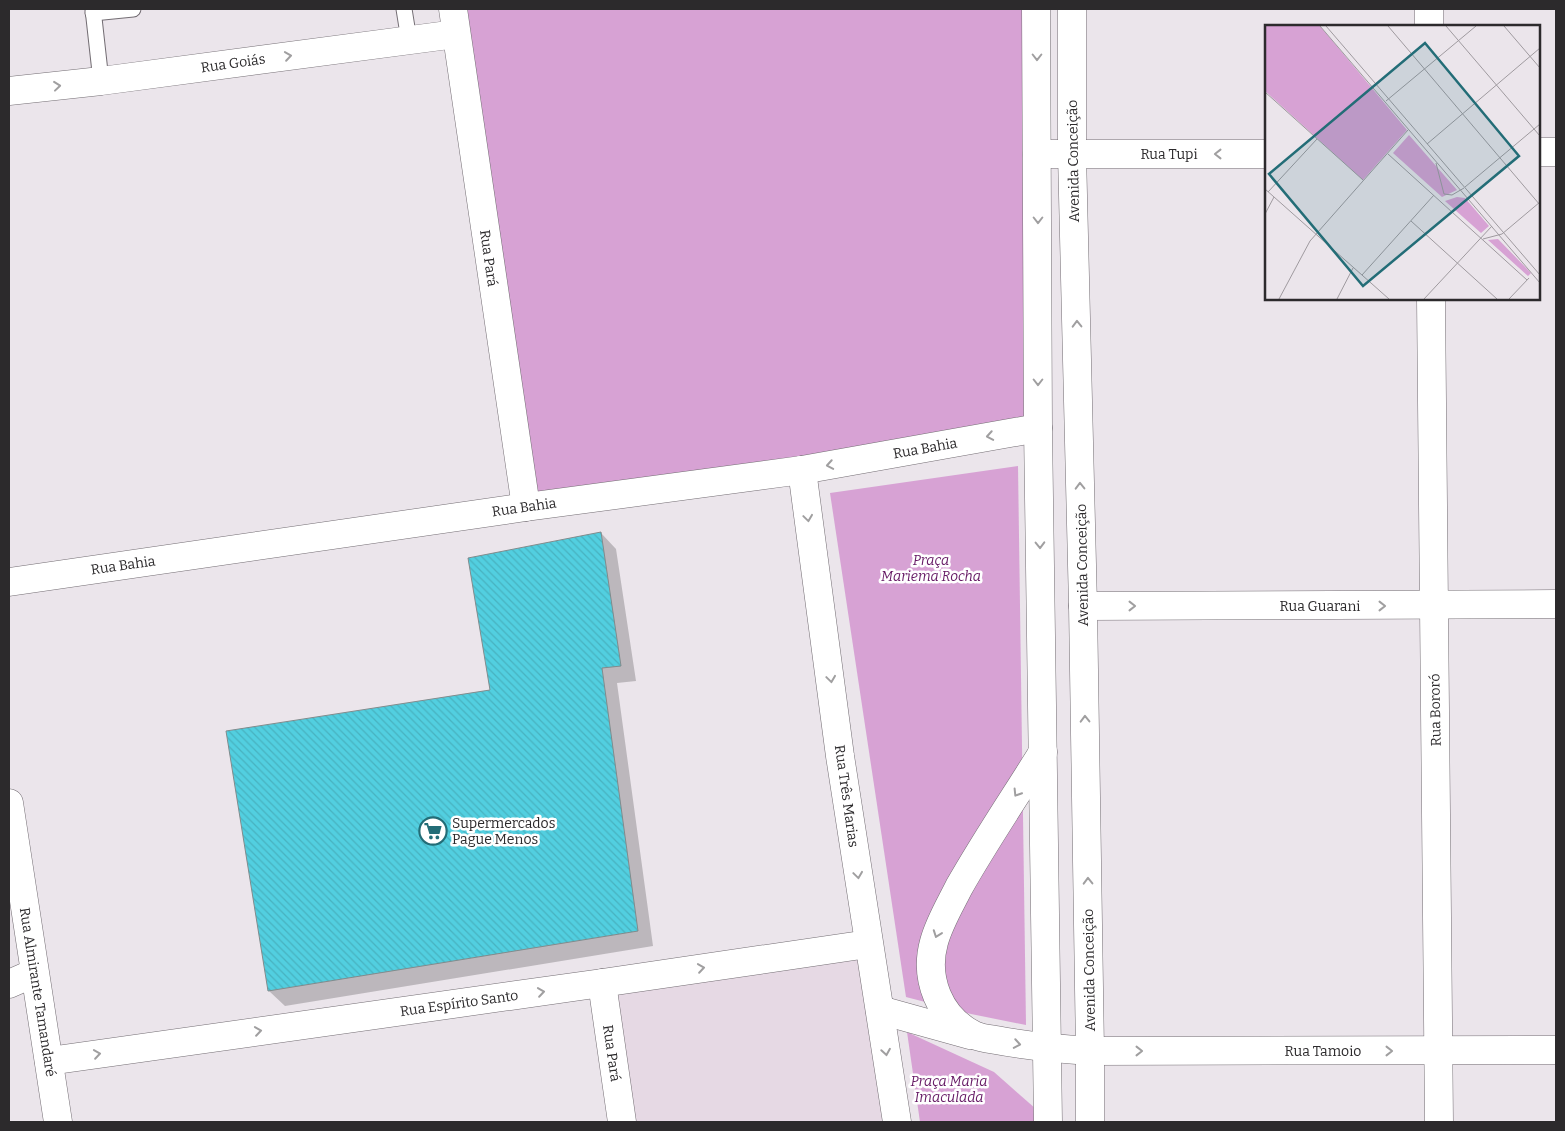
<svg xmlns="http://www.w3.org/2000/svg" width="1565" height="1131" font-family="Bitter,serif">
	<defs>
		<pattern id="building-back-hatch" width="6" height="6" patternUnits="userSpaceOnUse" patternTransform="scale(1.25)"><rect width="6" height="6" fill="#52cfe0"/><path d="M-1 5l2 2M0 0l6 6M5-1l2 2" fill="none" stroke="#48b2c0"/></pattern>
	</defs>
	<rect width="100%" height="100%" fill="#ebe5eb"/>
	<path fill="#e6d9e4" d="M862 950 889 1122H629L612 989Z"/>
	<g fill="#d7a2d4">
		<path d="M457 9H1033L1031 429 526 507Z"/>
		<path d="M1018 466 1026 1025 971 1014 906 997 830 493Z"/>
		<path d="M907 1032 994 1072 1036 1109V1122H920Z"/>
	</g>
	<path fill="#0003" d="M601 533 616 549 636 681 617 683 653 946 285 1006 269 991 491 692Z"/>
	<path fill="url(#building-back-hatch)" stroke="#818b8c" d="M601 532 621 666 602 668 638 931 268 991 226 731 490 690 468 558Z"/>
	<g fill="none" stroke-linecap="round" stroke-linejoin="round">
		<g stroke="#736d73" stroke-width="17">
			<g id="service">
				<path d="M93 9 101 81"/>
				<path d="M404 9 409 40"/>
				<path d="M93 13 133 9"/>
			</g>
		</g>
		<g stroke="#736d73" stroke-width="29">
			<g id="minor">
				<path d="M453 9 526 507"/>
				<path d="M1429 9V26"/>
				<path d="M9 91 101 81 456 34"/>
				<path d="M1539 152H1556"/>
				<path d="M1037 154H1266"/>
				<path d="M1431 299 1439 1122"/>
				<path d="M802 470 840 756 897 1122"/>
				<path d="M9 582 526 507 802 470 1038 428"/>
				<path d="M1083 606 1556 604"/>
				<path d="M602 983 622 1122"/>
				<path d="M9 984 34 973"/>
				<path d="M1090 1051 1556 1050"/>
				<path d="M49 1061 602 983 868 944"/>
			</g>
		</g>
		<g stroke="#736d73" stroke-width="29">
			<path id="tertiary" d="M9 803 58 1122"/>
		</g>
		<g stroke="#736d73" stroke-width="29">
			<g id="primary">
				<path d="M1036 9 1038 428 1048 1122"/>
				<path d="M1072 9V154L1083 606 1090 1051V1122"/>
				<path d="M1043 752C1015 797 985 841 959 887 950 905 939 923 934 942 924 978 939 1018 974 1035 980 1038 989 1039 996 1040 1028 1046 1058 1049 1090 1051"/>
				<path d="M880 1010 970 1035"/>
			</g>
		</g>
		<use href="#service" stroke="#fff" stroke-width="15"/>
		<use href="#minor" stroke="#fff" stroke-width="28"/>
		<use href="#tertiary" stroke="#fff" stroke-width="28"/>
		<use href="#primary" stroke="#fff" stroke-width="28"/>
	</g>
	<defs><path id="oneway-chevron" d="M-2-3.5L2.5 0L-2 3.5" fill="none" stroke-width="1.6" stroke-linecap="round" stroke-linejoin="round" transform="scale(1.25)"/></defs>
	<g stroke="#a09fa0">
		<use href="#oneway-chevron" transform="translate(288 56) rotate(-8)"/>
		<use href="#oneway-chevron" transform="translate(1037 57) rotate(90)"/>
		<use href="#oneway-chevron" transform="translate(57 86) rotate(-6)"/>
		<use href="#oneway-chevron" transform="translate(1218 154) rotate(180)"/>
		<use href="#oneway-chevron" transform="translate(1038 220) rotate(90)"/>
		<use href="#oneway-chevron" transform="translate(1077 324) rotate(-91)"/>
		<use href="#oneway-chevron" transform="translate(1038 382) rotate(90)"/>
		<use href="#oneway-chevron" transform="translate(990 436) rotate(170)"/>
		<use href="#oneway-chevron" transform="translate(830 465) rotate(170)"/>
		<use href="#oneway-chevron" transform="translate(1080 486) rotate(-91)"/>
		<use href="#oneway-chevron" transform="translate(808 518) rotate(82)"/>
		<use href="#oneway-chevron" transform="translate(1040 545) rotate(89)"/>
		<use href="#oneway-chevron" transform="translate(1132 606)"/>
		<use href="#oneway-chevron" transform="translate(1382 606)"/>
		<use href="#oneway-chevron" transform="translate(831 679) rotate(82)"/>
		<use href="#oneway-chevron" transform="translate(1085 719) rotate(-91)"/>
		<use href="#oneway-chevron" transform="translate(1017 793) rotate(122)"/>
		<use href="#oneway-chevron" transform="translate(858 875) rotate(82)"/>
		<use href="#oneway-chevron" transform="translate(1088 881) rotate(-91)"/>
		<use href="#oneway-chevron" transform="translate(937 934) rotate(110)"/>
		<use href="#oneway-chevron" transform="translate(701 968) rotate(-8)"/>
		<use href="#oneway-chevron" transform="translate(541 992) rotate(-8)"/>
		<use href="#oneway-chevron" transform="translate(258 1031) rotate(-8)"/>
		<use href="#oneway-chevron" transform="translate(1017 1044) rotate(10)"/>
		<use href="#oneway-chevron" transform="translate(1139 1051)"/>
		<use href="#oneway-chevron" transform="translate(1389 1051)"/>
		<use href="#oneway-chevron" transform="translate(886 1052) rotate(81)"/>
		<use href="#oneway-chevron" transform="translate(97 1054) rotate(-8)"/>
	</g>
	<defs>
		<g id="supermarket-ring" transform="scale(1.4375)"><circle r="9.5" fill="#fff" stroke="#236d77" stroke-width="1.5"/><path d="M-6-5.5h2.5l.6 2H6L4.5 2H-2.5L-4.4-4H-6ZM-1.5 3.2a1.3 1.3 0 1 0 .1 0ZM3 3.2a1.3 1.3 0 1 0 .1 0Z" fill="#236d77"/></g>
	</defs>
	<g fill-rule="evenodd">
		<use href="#supermarket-ring" x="433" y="831"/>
	</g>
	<g text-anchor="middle" stroke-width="5" stroke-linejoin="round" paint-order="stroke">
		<g font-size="14" fill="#2c2a2c" stroke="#fff">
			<text transform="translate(233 63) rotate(-8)" y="5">Rua Goiás</text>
			<text x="1169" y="159">Rua Tupi</text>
			<text transform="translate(1073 161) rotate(-91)" y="5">Avenida Conceição</text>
			<text transform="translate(489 258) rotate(82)" y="5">Rua Pará</text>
			<text transform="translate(925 448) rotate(-10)" y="5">Rua Bahia</text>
			<text transform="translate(524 507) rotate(-8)" y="5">Rua Bahia</text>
			<text transform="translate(123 565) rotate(-8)" y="5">Rua Bahia</text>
			<text transform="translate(1082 565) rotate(-91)" y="5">Avenida Conceição</text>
			<text x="1320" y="611">Rua Guarani</text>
			<text transform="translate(1435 710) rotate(-91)" y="5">Rua Bororó</text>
			<text transform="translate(847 796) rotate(82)" y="5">Rua Três Marias</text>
			<text transform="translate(1089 970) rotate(-91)" y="5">Avenida Conceição</text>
			<text transform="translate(38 992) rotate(81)" y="5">Rua Almirante Tamandaré</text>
			<text transform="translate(459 1003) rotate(-8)" y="5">Rua Espírito Santo</text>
			<text x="1323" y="1056">Rua Tamoio</text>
			<text transform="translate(612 1053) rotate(82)" y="5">Rua Pará</text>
		</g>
		<g font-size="14" font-style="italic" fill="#661a65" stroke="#fff">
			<text x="931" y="565">Praça<tspan x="931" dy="16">Mariema Rocha</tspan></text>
			<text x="949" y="1086">Praça Maria<tspan x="949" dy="16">Imaculada</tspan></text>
		</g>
		<g font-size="14" fill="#2c2a2c" stroke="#fff" text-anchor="start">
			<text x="452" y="828">Supermercados<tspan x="452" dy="16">Pague Menos</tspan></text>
		</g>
	</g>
	<g transform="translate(1265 25)">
		<rect width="275" height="275" fill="#ebe5eb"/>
		<path d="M0 1H55L142 105 98 155 0 66ZM144 110 192 165 177 172 128 128ZM192 172 200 173 224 201 216 208 180 176ZM233 214 266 248 263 251 223 215Z" fill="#d7a2d4"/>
		<path fill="none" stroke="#9f9a9f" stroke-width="1" d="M55 1 275 258M61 1 275 250M123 1 275 180M181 1 275 111M239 1 275 43M0 67 98 155M121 76 211 1M162 119 275 23M123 129 262 255M171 138 179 169 187 170 199 163M200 162 275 99M0 164 124 274M3 167 52 114M0 189 9 172M146 196 232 274M218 214 237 209 275 177M97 250 169 170M14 274 45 216 143 105M72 274 88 243M159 274 227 201M244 274 264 253"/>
		<path fill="#236d77" fill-opacity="0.15" stroke="#236d77" stroke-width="2.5" d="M160 18 254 131 98 261 4 149Z"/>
		<rect width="275" height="275" fill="none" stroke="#2c2a2c" stroke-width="2.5"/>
	</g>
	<rect width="1565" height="1131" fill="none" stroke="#2c2a2c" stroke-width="20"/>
</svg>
